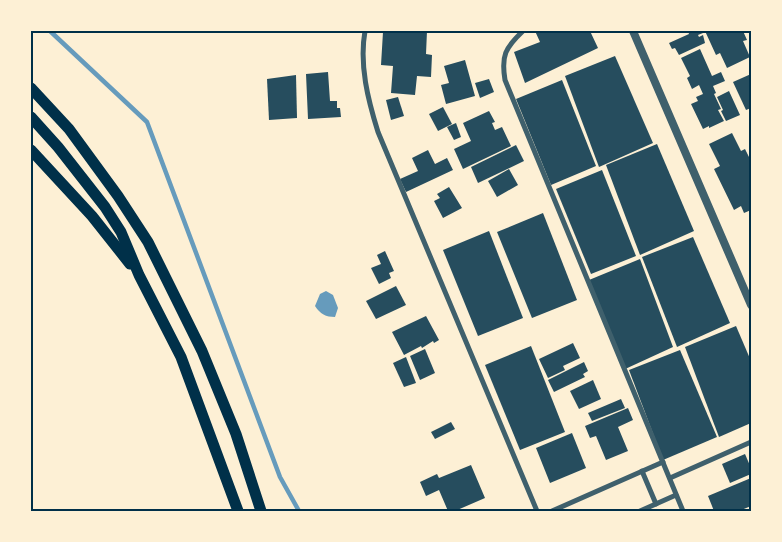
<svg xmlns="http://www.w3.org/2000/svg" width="782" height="542" font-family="'Exo 2',sans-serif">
	<rect width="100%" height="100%" fill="#fdf0d5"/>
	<path fill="#669bbc" d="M326 291 333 295 338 308 335 317C326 317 320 314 315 306L320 294Z"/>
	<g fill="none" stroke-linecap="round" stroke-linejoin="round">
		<path stroke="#669bbc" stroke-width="4.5" d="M50 31 147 122 280 477 299 511"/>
	</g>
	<g fill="#264d5e">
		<path d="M395 31H427L426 54 432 55 431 77 417 76 415 95 391 93 393 66 381 65 383 32 395 33Z"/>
		<path d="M535 31H590L598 48 525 83 514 52 540 42Z"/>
		<path d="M688 31H702L703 33 698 35 699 37 703 35 705 43 679 55 675 48 672 49 669 43 689 34Z"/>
		<path d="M705 31H743L747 40 743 41 750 57 727 68 720 53 716 55Z"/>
		<path d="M700 49 712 76 721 72 725 81 713 86 716 93 714 94 721 109 718 110 724 121 709 128V126L703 129 691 104 698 101 696 97 703 94 699 85 692 89 687 78 690 76 681 58Z"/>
		<path d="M615 56 653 143 599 167 565 76Z"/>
		<path d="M465 60 475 96 446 104 441 85 449 83 444 66Z"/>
		<path d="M328 72 330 101H337V108H340L341 117 308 119 306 74Z"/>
		<path d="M751 74V108L746 110 733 82Z"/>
		<path d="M296 75 297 118 269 120 267 79Z"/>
		<path d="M489 79 494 92 480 98 475 83Z"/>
		<path d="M562 80 596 166 551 185 516 99Z"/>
		<path d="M729 91 740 115 726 121 721 111 723 110 717 97Z"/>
		<path d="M398 97 404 116 391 120 386 100Z"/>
		<path d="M443 107 452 124 438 131 429 114Z"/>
		<path d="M489 111 495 122 492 123 495 130 502 127 511 146 463 169 454 149 471 141 463 123Z"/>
		<path d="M456 123 461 137 454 140 447 127Z"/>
		<path d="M732 133 741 151 745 149 751 161V210L744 213 741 206 734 210 714 169 720 166 709 144Z"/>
		<path d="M657 144 694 231 640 255 606 165Z"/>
		<path d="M516 145 524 161 478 183 471 167Z"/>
		<path d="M428 150 435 164 447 158 453 170 406 192 400 179 418 171 412 158Z"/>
		<path d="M509 169 518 185 497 197 488 181Z"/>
		<path d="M602 170 636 256 591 274 556 189Z"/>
		<path d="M449 187 462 208 443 218 434 201 440 198 437 194Z"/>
		<path d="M543 213 577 300 532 318 497 232Z"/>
		<path d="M489 231 523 318 478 336 443 250Z"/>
		<path d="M693 237 730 323 677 347 642 257Z"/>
		<path d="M385 251 394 271 389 273 391 278 379 284 371 268 381 264 377 255Z"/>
		<path d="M640 259 673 347 623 370 589 280Z"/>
		<path d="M396 286 406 305 376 319 366 301Z"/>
		<path d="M426 316 439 340 434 343 433 341 422 348 421 346 404 355 392 332Z"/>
		<path d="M736 326 751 361V423L719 437 685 347Z"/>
		<path d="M573 343 580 358 563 366 565 370 548 378 539 359Z"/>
		<path d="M531 346 565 432 520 450 485 365Z"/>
		<path d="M425 349 435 373 420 380 410 356Z"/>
		<path d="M680 350 717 437 663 460 629 370Z"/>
		<path d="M406 357 416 383 404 387 393 363Z"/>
		<path d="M584 362 588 371 583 374 585 377 554 392 548 380Z"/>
		<path d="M593 380 601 399 579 409 570 391Z"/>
		<path d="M621 399 625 408 592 421 588 413Z"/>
		<path d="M628 408 633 420 618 427 628 451 606 460 596 436 590 438 585 426Z"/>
		<path d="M451 422 455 429 435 439 431 432Z"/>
		<path d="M572 433 586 468 550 483 536 448Z"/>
		<path d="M745 454 751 468V474L730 483 722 464Z"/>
		<path d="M471 465 485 498 455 511H448L439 490 426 496 420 482 437 474 439 478Z"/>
		<path d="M751 478V506L739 511H714L708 496Z"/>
	</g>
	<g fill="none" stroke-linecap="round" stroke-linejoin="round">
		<g stroke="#3f606c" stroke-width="5">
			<path d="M365 31C359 65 368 100 378 132L537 511"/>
			<path d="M523 31C505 48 501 56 505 80L683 511"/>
			<path d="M642 471 656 504"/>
			<path d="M670 478 751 442"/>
			<path d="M552 511 663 462"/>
			<path d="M640 511 676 495"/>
		</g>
		<path stroke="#3f606c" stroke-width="8" d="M633 31 751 305"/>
		<g stroke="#003049" stroke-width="11">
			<path d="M31 88 69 129 118 196 148 242 202 351 236 434 261 511"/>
			<path d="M31 117 58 147 105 207 121 232 139 275 181 357 238 511"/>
			<path d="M31 150 92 216 130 264"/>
		</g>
	</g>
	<rect width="782" height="542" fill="none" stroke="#fdf0d5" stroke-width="65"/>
	<rect x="32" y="32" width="718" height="478" fill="none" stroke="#003049" stroke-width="2"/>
</svg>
